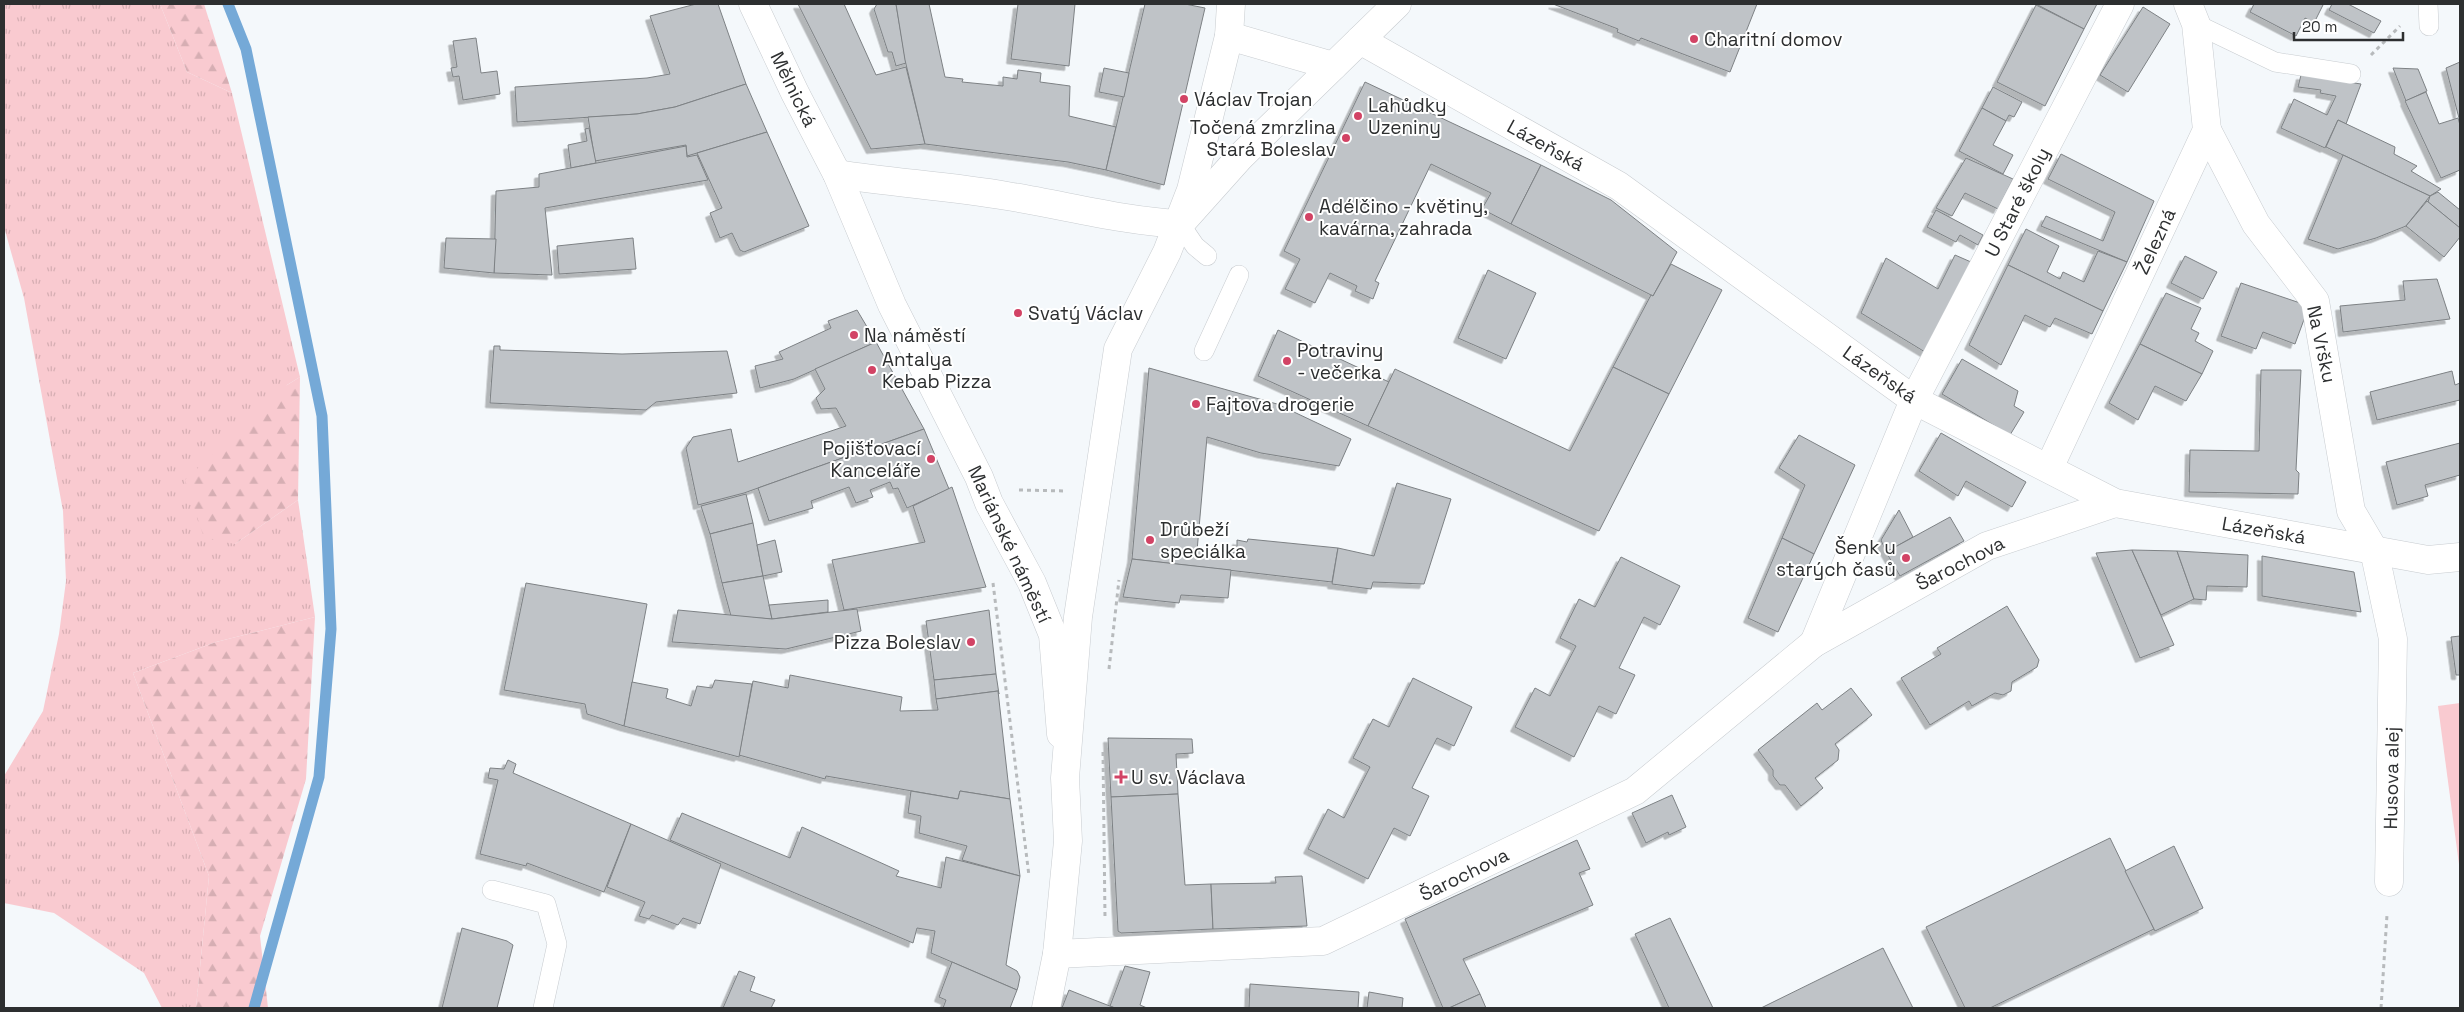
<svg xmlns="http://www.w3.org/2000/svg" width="2464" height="1012" font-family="'Space Grotesk',sans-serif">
	<defs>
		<pattern id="grass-tufts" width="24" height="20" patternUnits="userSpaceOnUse" patternTransform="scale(1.25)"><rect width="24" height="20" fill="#f9cad0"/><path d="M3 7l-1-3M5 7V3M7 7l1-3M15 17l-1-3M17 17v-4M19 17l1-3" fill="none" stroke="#d6aeb3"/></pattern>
		<pattern id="forest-firs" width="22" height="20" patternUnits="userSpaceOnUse" patternTransform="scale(1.25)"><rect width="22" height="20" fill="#f9cad0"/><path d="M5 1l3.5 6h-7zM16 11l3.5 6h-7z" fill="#d6aeb3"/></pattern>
		<filter id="shadow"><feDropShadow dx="-4.5" dy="4.5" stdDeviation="0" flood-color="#0004"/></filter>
	</defs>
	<rect width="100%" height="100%" fill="#f4f8fb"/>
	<path fill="url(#grass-tufts)" d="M4 4H160L187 72 232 93 300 377 287 385 235 544 298 500 315 617 216 642 133 673 209 876 196 1008H162L144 973 54 913 4 903V776L43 711 59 634 66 581 63 511 24 298 4 227Z"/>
	<g fill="url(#forest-firs)">
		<path d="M160 4H204L232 93 187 72Z"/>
		<path d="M300 377 298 500 235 544 204 538 185 480 287 385Z"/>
		<path d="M315 617 306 779 260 936 268 1008H196L209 876 133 673 216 642Z"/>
	</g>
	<path fill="#f9cad0" d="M2460 703V872L2438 706Z"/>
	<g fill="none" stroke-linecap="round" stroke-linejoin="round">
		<path stroke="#75a9d7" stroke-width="11" d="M228 4 246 49 322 416 331 629 319 777 254 1008"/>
	</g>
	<g fill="#bfc3c7" stroke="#7d8184" filter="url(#shadow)">
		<path d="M696 4H718L746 84 675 107 637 114 517 122 515 87 647 78 670 74 650 16Z"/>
		<path d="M798 4H844L876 75 906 67 925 144 871 149Z"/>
		<path d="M877 4H896L906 63 896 66 892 52H888L874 9Z"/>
		<path d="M896 4H929L945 77 963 79 962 82 1003 86V77L1017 79 1018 70 1041 73 1040 82 1070 86 1069 116 1116 127 1106 170 1068 162 925 144 905 60Z"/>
		<path d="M1018 4H1075L1069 66 1011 59Z"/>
		<path d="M1145 4H1185L1205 8 1164 185 1106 170Z"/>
		<path d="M1553 4H1757L1730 72 1641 38 1639 41 1617 32 1618 29Z"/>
		<path d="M2036 4H2097L2084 29Z"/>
		<path d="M2254 4H2320L2323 5 2314 23 2305 18 2296 36 2250 12Z"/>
		<path d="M2332 4H2348L2381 21 2374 33 2329 10Z"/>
		<path d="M2036 5 2084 29 2045 106 1997 82Z"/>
		<path d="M2143 7 2170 24 2128 92 2100 75Z"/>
		<path d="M476 38 481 73 497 71 500 94 463 100 459 76 453 77 451 68 457 67 453 41Z"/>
		<path d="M2460 62V122L2446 68Z"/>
		<path d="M1104 68 1129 73 1124 97 1099 92Z"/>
		<path d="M2393 68 2418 69 2427 91 2406 101Z"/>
		<path d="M2301 75 2361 84 2346 124 2338 120 2325 148 2281 128 2294 99 2327 115 2336 96 2320 93 2321 90 2298 87Z"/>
		<path d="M1365 82 1541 165 1511 224 1482 209 1491 193 1431 164 1375 281 1379 283 1373 299 1355 291 1357 286 1330 273 1315 303 1285 289 1300 259 1284 251Z"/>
		<path d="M746 84 767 132 687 156 686 145 595 161 588 117 637 114 675 107Z"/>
		<path d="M1993 87 2022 102 2014 117 2009 115 2006 121 1982 108Z"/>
		<path d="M2426 92 2439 124 2458 118 2460 125V170L2441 178 2405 101Z"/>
		<path d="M1982 108 2006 121 1993 145 2013 155 2003 174 1959 151Z"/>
		<path d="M2338 120 2395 147 2394 154 2417 166 2411 171 2441 189 2430 196 2326 147Z"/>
		<path d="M589 128 596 163 571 168 568 145 587 141 585 129Z"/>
		<path d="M767 132 809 226 744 252 740 250 732 233 720 238 710 213 722 208 697 153Z"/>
		<path d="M686 146 687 157 697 155 708 180 545 208 552 275 494 273 496 191 539 187V174Z"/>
		<path d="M2061 154 2154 201 2127 262 2041 226 2046 216 2103 241 2115 212 2048 179Z"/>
		<path d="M2343 155 2430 196 2406 226 2376 238 2338 249 2308 239Z"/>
		<path d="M1966 158 2013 179 1998 209 1965 193 1952 216 1936 208Z"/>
		<path d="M1541 165 1611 200 1677 252 1653 296 1511 224Z"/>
		<path d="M2438 192 2460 210V228L2428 202 2430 196Z"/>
		<path d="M2427 201 2460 228V237L2444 257 2406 226Z"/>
		<path d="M1936 210 1983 235 1978 245 1960 235 1956 242 1927 227Z"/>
		<path d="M2026 229 2059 246 2047 272 2060 279 2063 272 2084 282 2098 251 2127 262 2103 311 2008 265Z"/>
		<path d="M446 238 496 239 494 273 444 268Z"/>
		<path d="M633 238 636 269 559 274 557 246Z"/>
		<path d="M1955 255 1971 262 1925 352 1861 313 1886 258 1938 289Z"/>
		<path d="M2185 256 2217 272 2203 299 2171 283Z"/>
		<path d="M1671 264 1722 290 1669 394 1613 367 1651 295 1653 296Z"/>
		<path d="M2008 265 2103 311 2092 334 2055 318 2050 327 2025 315 2001 365 1969 345Z"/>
		<path d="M1488 270 1536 293 1506 359 1458 338Z"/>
		<path d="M2437 279 2450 319 2343 332 2340 306 2405 300 2403 281Z"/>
		<path d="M2241 283 2309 306 2295 344 2263 332 2256 349 2221 336Z"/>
		<path d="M2166 293 2201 308 2191 329 2199 333 2195 341 2213 351 2202 374 2140 344Z"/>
		<path d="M857 310 876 342 794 379 760 388 755 366 783 359 779 352 831 328 828 321Z"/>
		<path d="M1278 330 1389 382 1368 426 1258 376Z"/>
		<path d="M876 342 924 429 744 493 698 505 686 448 693 437 731 429 738 462 846 426 836 408 821 409 816 398 825 389 815 369Z"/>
		<path d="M2140 344 2202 374 2186 401 2155 386 2138 420 2109 403Z"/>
		<path d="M494 346H500V350L622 354 727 351 737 393 656 402 646 410 490 403Z"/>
		<path d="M1962 359 2018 391 2014 406 2024 412 2010 435 1942 394Z"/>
		<path d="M1613 367 1669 394 1599 531 1368 426 1395 369 1570 451Z"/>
		<path d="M1149 368 1277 404 1351 439 1339 466 1261 453 1207 437 1197 551 1237 553V540L1247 542 1248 539 1338 548 1332 582 1132 559Z"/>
		<path d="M2261 370H2301L2296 470 2299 473 2298 494 2189 492 2190 450 2259 451Z"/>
		<path d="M2452 371 2455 385 2460 383V400L2377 420 2370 392Z"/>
		<path d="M924 429 949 489 907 508 898 488 893 489 890 482 870 490 873 497 856 503 849 487 811 501 813 508 769 521 758 488Z"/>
		<path d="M1941 433 2026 482 2012 507 1966 481 1958 496 1919 471Z"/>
		<path d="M1799 435 1855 465 1814 554 1782 538 1805 485 1779 468Z"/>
		<path d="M2460 443V475L2425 485 2428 496 2397 505 2386 462Z"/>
		<path d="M1397 483 1451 499 1424 584 1373 582 1371 589 1332 584 1338 548 1374 556Z"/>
		<path d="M952 487 986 587 844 610 832 560 925 542 913 506Z"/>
		<path d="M746 494 753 523 710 534 701 506Z"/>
		<path d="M1899 510 1913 537 1886 552 1881 540Z"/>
		<path d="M1950 517 1964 541 1900 576 1886 552Z"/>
		<path d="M753 523 763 576 722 583 710 534Z"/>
		<path d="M1782 538 1814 554 1778 632 1748 618Z"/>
		<path d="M775 540 782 572 763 576 757 545Z"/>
		<path d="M2132 550 2174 645 2140 658 2096 553Z"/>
		<path d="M2132 550 2177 551 2194 599 2161 615Z"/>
		<path d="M2177 551 2248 555 2247 587 2207 586 2206 600 2194 599Z"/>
		<path d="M2262 556 2354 572 2361 612 2262 596Z"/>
		<path d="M1621 557 1680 586 1660 625 1644 617 1619 668 1635 675 1616 714 1599 706 1574 757 1515 727 1535 688 1550 696 1576 646 1560 638 1579 599 1595 607Z"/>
		<path d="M1132 559 1231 570 1228 598 1181 595 1179 603 1123 597Z"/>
		<path d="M763 576 772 619 731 616 722 583Z"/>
		<path d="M526 583 647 604 624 726 587 714 585 704 504 690Z"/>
		<path d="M828 600V612L772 619 769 605Z"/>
		<path d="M2007 606 2039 660 2037 667 2012 682 2011 691 2003 695 1995 693 1972 706 1969 701 1930 725 1901 678 1941 654 1937 648Z"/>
		<path d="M857 609 861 631 786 649 672 642 678 610 772 619Z"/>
		<path d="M989 610 996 674 934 680 926 621Z"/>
		<path d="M2460 636V675H2456L2451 637Z"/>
		<path d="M996 674 999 694 998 691 936 699 934 680Z"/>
		<path d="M790 675 902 697 900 711 938 710 936 699 998 691 1010 799 960 791 958 799 826 776 825 779 739 755 753 681 788 688Z"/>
		<path d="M1413 678 1472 707 1454 746 1437 738 1412 788 1429 796 1410 836 1394 828 1368 879 1308 849 1328 809 1344 818 1370 767 1353 758 1373 719 1389 727Z"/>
		<path d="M715 680 752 684 739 757 624 726 632 682 668 689 666 698 691 706 697 686 712 688Z"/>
		<path d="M1851 688 1872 715 1835 744 1839 750 1838 760 1815 778 1823 788 1801 806 1785 785H1780L1773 776V770L1758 750 1817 703 1822 710Z"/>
		<path d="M1108 738 1192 739 1193 753 1176 754 1178 794 1111 797Z"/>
		<path d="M508 760 516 764 513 773 631 824 604 892 527 863 526 866 480 854 498 780 488 778 490 768 504 769Z"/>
		<path d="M911 791 958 799 960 791 1010 799 1020 876 962 860 967 846 919 833 921 816 908 813Z"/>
		<path d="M1178 794 1185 885 1211 884 1213 929 1121 933 1118 931 1111 797Z"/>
		<path d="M1672 795 1686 827 1669 835 1668 832 1646 843 1632 813Z"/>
		<path d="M682 813 790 858 802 827 899 871 896 876 941 888 946 857 1020 876 1006 965 1017 971 1020 977 1018 987 1017 990 931 953 935 931 917 928 913 943 670 840Z"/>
		<path d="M631 824 721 864 700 924 683 918 678 925 652 915 649 919 639 916 645 902 607 887Z"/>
		<path d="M2110 838 2154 929 1990 1008H1965L1926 927Z"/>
		<path d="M1577 840 1590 869 1579 873 1593 905 1463 959 1480 994 1449 1008H1443L1405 919Z"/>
		<path d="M2174 846 2203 908 2155 931 2125 871Z"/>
		<path d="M1302 876 1307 926 1213 929 1211 884 1276 883 1275 877Z"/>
		<path d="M1670 918 1713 1008H1669L1635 934Z"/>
		<path d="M462 928 507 941 513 945 497 1008H442Z"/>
		<path d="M1883 948 1913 1008H1761Z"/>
		<path d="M952 962 1017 990 1010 1008H943L946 1000 939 997Z"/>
		<path d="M1125 966 1150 972 1140 1005 1147 1008H1115L1110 1006Z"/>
		<path d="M739 971 755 977 750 991 775 1000 771 1008H723Z"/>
		<path d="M1250 984 1359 992 1358 1008H1249Z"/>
		<path d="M1069 990 1084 996 1115 1008H1062Z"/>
		<path d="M1369 992 1403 998 1402 1008H1367Z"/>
		<path d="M1480 994 1486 1008H1449Z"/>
	</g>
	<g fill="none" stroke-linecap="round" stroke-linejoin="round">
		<g stroke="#c8ccd0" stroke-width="20">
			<g id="lane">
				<path d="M2428 4 2429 26"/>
				<path d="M2196 24 2275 62 2351 74"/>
				<path d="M1180 224 1195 246 1207 256"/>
				<path d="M1204 351 1239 275"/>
				<path d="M492 890 546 904 557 944 543 1008"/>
			</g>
		</g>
		<g stroke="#c8ccd0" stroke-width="29">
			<g id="street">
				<path d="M753 4 795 93 837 174 892 305 979 477 989 503 1032 583 1053 635 1061 734"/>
				<path d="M1229 36 1333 66"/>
				<path d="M1360 40 1619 186 1914 400 2115 503 2428 560 2460 557"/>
				<path d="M2207 130 2256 224 2315 301 2351 511 2374 550 2393 639 2389 882"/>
				<path d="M837 174C893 183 950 186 1007 196 1064 205 1122 221 1180 224L1240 157 1397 4"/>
				<path d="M2049 468 2207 130 2196 24 2188 4"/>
				<path d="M1814 643 1914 400 2120 4"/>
				<path d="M1057 954 1323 941 1635 791 1814 643 1987 546 2115 503"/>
			</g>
		</g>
		<g stroke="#c8ccd0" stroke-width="29">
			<path id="secondary" d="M1046 1008 1057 954 1068 841 1065 778 1078 617 1118 349 1167 252 1191 190 1229 36 1231 4"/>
		</g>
		<g stroke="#b7babc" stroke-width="3" stroke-dasharray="4 4" stroke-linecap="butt">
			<path d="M2371 55 2400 26"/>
			<path d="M1019 490 1065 491"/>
			<path d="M993 583 1029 876"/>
			<path d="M1109 669 1119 580"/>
			<path d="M1103 752 1105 918"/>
			<path d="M2381 1008 2387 915"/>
		</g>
		<use href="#lane" stroke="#fff" stroke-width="19"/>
		<use href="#street" stroke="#fff" stroke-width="28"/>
		<use href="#secondary" stroke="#fff" stroke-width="28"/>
	</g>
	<g fill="#d24365" stroke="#fff" stroke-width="2">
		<circle cx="1694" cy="39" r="5"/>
		<circle cx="1184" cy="99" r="5"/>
		<circle cx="1358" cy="116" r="5"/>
		<circle cx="1346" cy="138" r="5"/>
		<circle cx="1309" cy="217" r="5"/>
		<circle cx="1018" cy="313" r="5"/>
		<circle cx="854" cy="335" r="5"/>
		<circle cx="1287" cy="361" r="5"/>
		<circle cx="872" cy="370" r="5"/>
		<circle cx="1196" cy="404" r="5"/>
		<circle cx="931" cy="459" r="5"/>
		<circle cx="1150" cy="540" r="5"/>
		<circle cx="1906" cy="558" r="5"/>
		<circle cx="971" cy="642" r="5"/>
		<path d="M1118.5 769.5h5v5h5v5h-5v5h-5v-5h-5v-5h5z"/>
	</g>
	<g text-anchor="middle" stroke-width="4" stroke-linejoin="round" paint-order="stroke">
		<g font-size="19" fill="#2d2f30" stroke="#fff" text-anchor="start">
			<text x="1704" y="46">Charitní domov</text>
			<text x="1194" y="106">Václav Trojan</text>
			<text x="1368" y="112">Lahůdky<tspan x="1368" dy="22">Uzeniny</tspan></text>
			<text x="1336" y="134" text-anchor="end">Točená zmrzlina<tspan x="1336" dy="22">Stará Boleslav</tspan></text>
			<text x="1319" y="213">Adélčino - květiny,<tspan x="1319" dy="22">kavárna, zahrada</tspan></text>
			<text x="1028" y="320">Svatý Václav</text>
			<text x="864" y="342">Na náměstí</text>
			<text x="1297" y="357">Potraviny<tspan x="1297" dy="22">- večerka</tspan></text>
			<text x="882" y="366">Antalya<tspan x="882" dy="22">Kebab Pizza</tspan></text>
			<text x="1206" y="411">Fajtova drogerie</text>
			<text x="921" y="455" text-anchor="end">Pojišťovací<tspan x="921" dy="22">Kanceláře</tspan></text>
			<text x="1160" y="536">Drůbeží<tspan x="1160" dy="22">speciálka</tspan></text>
			<text x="1896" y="554" text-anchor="end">Šenk u<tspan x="1896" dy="22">starých časů</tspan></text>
			<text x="961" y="649" text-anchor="end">Pizza Boleslav</text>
			<text x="1131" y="784">U sv. Václava</text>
		</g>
		<g font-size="19" fill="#2d2f30" stroke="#fff">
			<text transform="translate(794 89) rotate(64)" y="7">Mělnická</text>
			<text transform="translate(1546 145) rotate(29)" y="7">Lázeňská</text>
			<text transform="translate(2017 202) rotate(-63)" y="7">U Staré školy</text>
			<text transform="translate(2155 241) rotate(-65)" y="7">Železná</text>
			<text transform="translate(2322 344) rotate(78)" y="7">Na Vršku</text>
			<text transform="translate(1880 374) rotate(35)" y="7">Lázeňská</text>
			<text transform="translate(2264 530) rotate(10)" y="7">Lázeňská</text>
			<text transform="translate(1010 544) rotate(65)" y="7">Mariánské náměstí</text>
			<text transform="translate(1960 563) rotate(-27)" y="7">Šarochova</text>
			<text transform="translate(2391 778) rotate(-89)" y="7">Husova alej</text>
			<text transform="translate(1464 874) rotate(-26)" y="7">Šarochova</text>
		</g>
	</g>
	<rect width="2464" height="1012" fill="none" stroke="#2d2f30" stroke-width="10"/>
	<path d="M2294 32v8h109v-8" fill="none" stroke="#2d2f30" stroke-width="2.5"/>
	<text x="2302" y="32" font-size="15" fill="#2d2f30" stroke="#ffffff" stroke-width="4" paint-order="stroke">20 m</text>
</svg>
